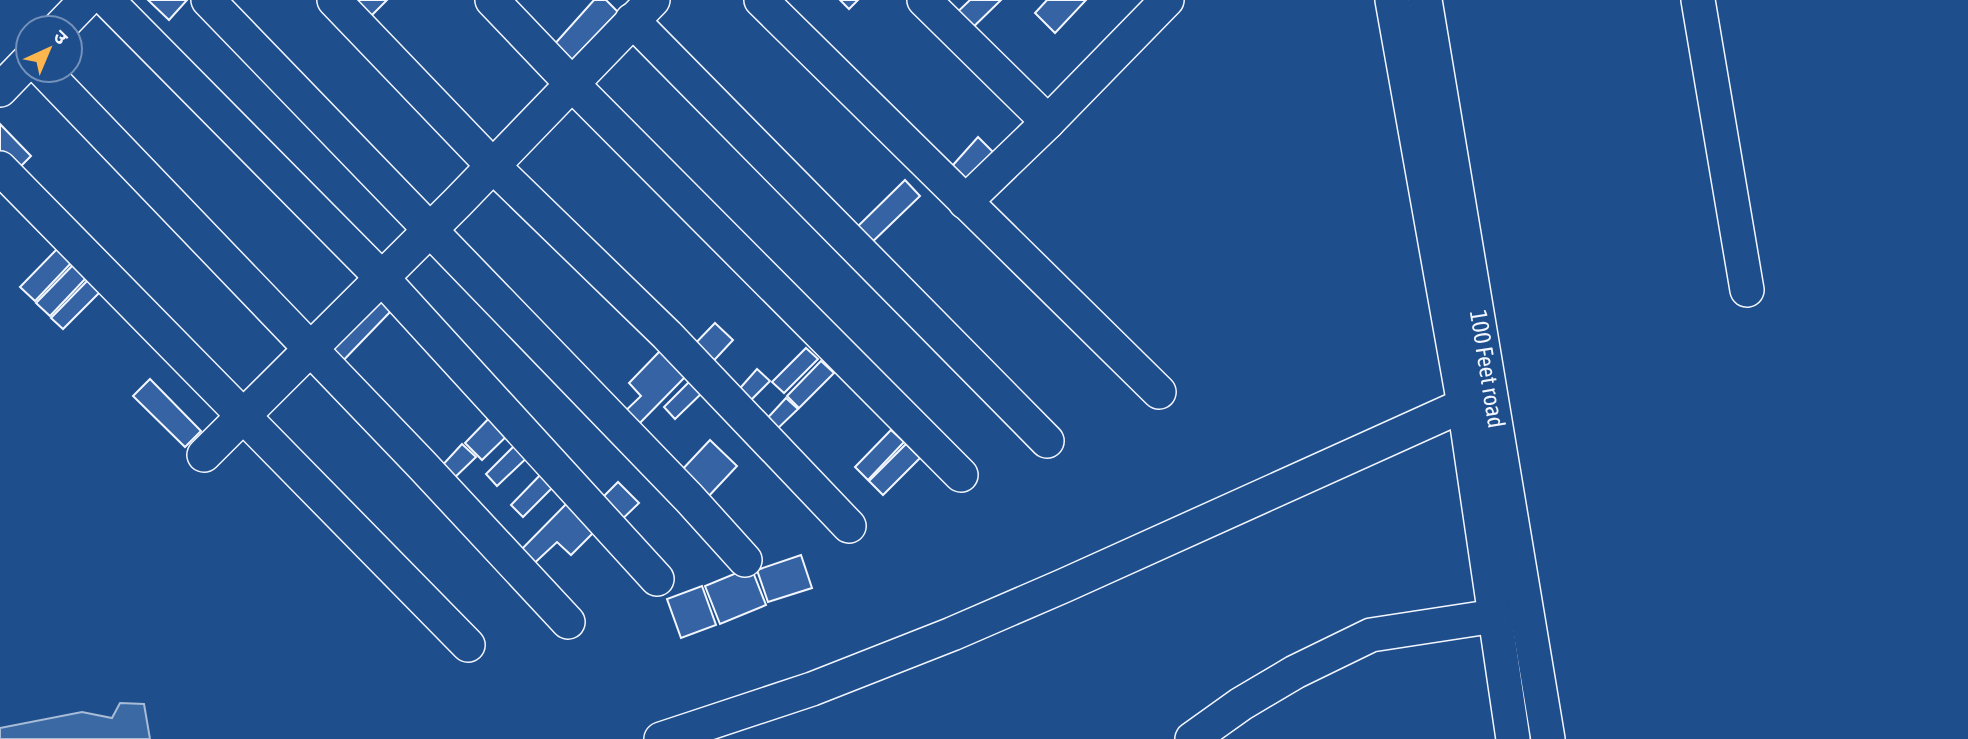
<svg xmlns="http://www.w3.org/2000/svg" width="1968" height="739" font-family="'Asap Condensed','Noto Sans Devanagari',sans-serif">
	<rect width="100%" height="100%" fill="#1f4e8c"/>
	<path fill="#3b69a3" stroke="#a8bbd7" stroke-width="2" d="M120 703 144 704 150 739H0V728L82 712 112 718Z"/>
	<g fill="#3563a3" stroke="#f2f6ff" stroke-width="2">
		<path d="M148 0H187L169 20Z"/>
		<path d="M338 0H387L363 24Z"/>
		<path d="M594 0H606L618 12 568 64 552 47Z"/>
		<path d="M840 0H858L849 9Z"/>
		<path d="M970 0H1001L964 36 949 20Z"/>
		<path d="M1047 0H1086L1055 33 1035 13Z"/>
		<path d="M0 124 31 156 14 173 0 159Z"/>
		<path d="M978 137 997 156 962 188 945 174Z"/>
		<path d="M905 180 920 196 866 248 851 233Z"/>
		<path d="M59 247 73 261 35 301 20 287Z"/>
		<path d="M74 264 87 277 50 316 36 303Z"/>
		<path d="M89 279 101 291 63 329 51 318Z"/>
		<path d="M376 297 391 311 336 368 321 353Z"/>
		<path d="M715 323 733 340 705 370 687 352Z"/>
		<path d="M806 348 818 359 784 393 772 382Z"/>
		<path d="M661 350 687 375 632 431 619 417 641 396 629 383Z"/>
		<path d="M821 361 834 373 799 408 787 396Z"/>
		<path d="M757 369 770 381 745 406 734 395Z"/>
		<path d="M693 378 705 390 675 419 664 407Z"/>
		<path d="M150 379 201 431 185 447 133 396Z"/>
		<path d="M786 398 798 409 773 433 762 424Z"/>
		<path d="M497 410 515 428 482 460 465 443Z"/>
		<path d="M891 430 904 442 868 480 855 467Z"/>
		<path d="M520 440 532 453 497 486 486 474Z"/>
		<path d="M710 440 737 466 706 499 679 473Z"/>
		<path d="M462 444 476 457 449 483 438 470Z"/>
		<path d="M906 444 920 458 883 495 869 481Z"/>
		<path d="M546 469 559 481 523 517 511 505Z"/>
		<path d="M618 482 639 503 615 526 595 505Z"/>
		<path d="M573 497 601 525 571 555 557 542 528 569 515 556Z"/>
		<path d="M801 555 812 588 768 602 757 570Z"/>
		<path d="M751 567 766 605 720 624 705 586Z"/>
		<path d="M702 586 716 625 681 638 667 599Z"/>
	</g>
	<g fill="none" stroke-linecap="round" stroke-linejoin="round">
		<g stroke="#f2f6ff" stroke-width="36">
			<g id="minor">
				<path d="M107 0 382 278 657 579"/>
				<path d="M208 0 689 498 745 560"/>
				<path d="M334 0 493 166 667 335 849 526"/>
				<path d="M492 0 573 85 961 475"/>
				<path d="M761 0 1159 392"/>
				<path d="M924 0 1048 122"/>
				<path d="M1392 0 1464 405 1513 739"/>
				<path d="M1425 0 1548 739"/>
				<path d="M1698 0 1747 290"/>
				<path d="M632 20 1047 441"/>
				<path d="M59 28 86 0"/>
				<path d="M43 70 421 464 568 622"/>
				<path d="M0 90 28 61"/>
				<path d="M0 168 468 645"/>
				<path d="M965 202 1048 122 1167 0"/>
				<path d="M204 455 458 202 653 0"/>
				<path d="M661 739 812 689 952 634 1063 586 1464 405"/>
				<path d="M1192 739 1241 704 1295 672 1371 635 1495 616"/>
			</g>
		</g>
		<use href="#minor" stroke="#1f4e8c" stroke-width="33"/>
	</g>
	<g text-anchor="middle" stroke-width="5" stroke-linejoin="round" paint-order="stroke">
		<g font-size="24" fill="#f2f6ff" stroke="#1f4e8c">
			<text transform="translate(1487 369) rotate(81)" y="8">100 Feet road</text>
		</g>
	</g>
	<g transform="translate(49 49) rotate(44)"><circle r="33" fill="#1f4e8c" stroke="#7391ba" stroke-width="2"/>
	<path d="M0-5L12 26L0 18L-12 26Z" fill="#ffb74d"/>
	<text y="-10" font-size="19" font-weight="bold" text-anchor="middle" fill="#f2f6ff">उ</text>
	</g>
</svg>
